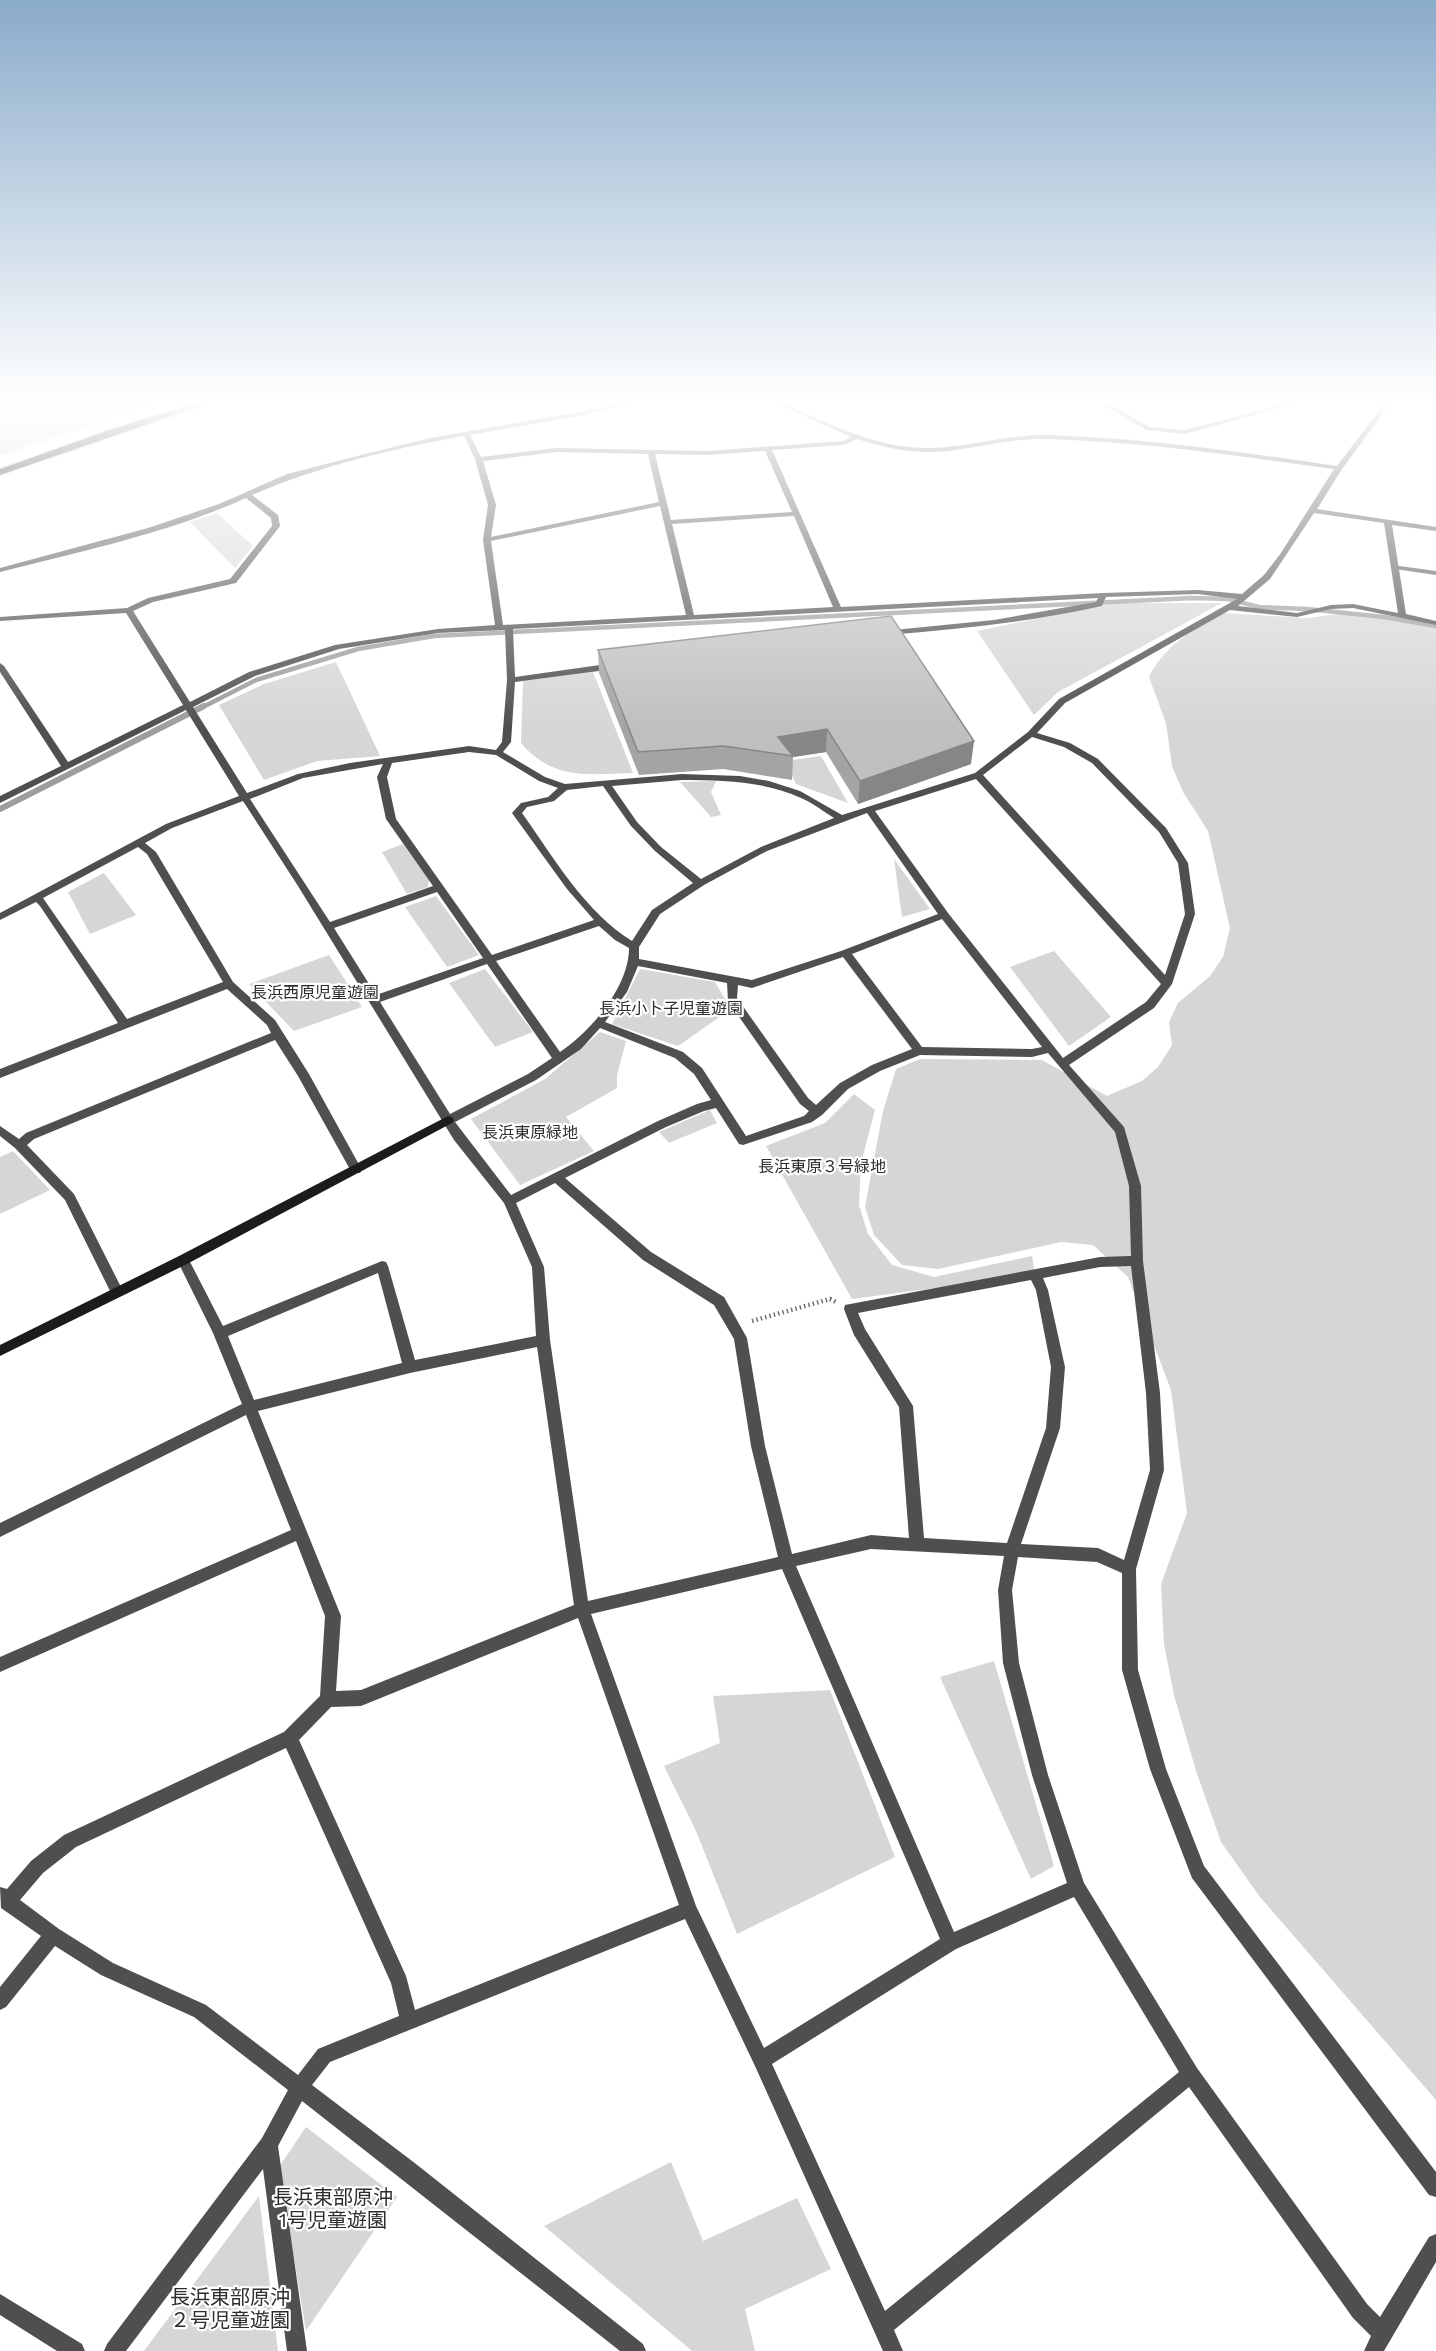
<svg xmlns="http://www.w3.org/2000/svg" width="1436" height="2351" font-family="'Work Sans','Noto Sans JP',sans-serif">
	<rect width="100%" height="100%" fill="#fff"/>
	<g fill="#d6d6d6">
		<path d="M0 400H165L0 456Z"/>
		<path d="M217 513 253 546 235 568 190 522Z"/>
		<path d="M1114 603H1222L1058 692 1034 715 977 631Z"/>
		<path d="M1224 613 1307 618 1339 614 1369 615 1436 628V2100L1260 1897 1221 1842 1196 1771 1174 1695 1164 1644 1161 1584 1187 1513 1171 1390 1128 1277 1093 1245 1061 1242 938 1269 902 1265 874 1235 865 1207 883 1111 896 1069 920 1059 1042 1060 1107 1096 1142 1081 1158 1067 1172 1045 1169 1022 1178 1003 1210 976 1223 957 1230 928 1208 831 1183 792 1172 766 1166 723 1149 677C1164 646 1194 628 1224 613Z"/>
		<path d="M336 662 380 756 317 761 264 780 219 705 264 684Z"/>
		<path d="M593 672 633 773C587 774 554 781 521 743L523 681Z"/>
		<path d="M821 756 848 803 796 784 785 761Z"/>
		<path d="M716 781 711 792 721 815 711 817 680 782Z"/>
		<path d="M403 844 429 880 428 887 407 894 382 852Z"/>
		<path d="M894 859 930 909 902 917Z"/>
		<path d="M104 873 136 915 90 934 68 892Z"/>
		<path d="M436 896 479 955 447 967 405 907Z"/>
		<path d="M1054 951 1111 1017 1069 1046 1010 967Z"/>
		<path d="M329 955 362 1007 294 1031 249 984Z"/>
		<path d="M485 969 533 1032 495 1047 449 983Z"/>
		<path d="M640 969 715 982 731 1009 678 1046 612 1024Z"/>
		<path d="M600 1032 626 1041 617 1075V1088L566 1117 594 1151 520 1185 471 1119 545 1079Z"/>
		<path d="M854 1094 875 1110 861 1163 859 1205 868 1234 892 1265 934 1277 1032 1256 1035 1275 852 1299 766 1146 825 1123Z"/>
		<path d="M710 1110 717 1123 669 1143 659 1132Z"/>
		<path d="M13 1151 50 1190 0 1214V1157Z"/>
		<path d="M994 1661 1054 1866 1031 1879 940 1677Z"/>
		<path d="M830 1690 895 1857 737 1934 696 1831 664 1766 720 1743 713 1696Z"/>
		<path d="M306 2127 397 2197 306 2331 279 2167Z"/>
		<path d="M671 2162 703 2241 797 2198 831 2269 745 2309 755 2351H692L544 2226Z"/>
		<path d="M259 2196 278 2351H144Z"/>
	</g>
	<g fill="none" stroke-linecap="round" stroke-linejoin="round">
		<path stroke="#9d9d9d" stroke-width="4.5" d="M201 708 256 680 358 649 434 636 1192 598 1228 599 1259 607 1307 609 1384 617 1436 626"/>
		<path stroke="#9d9d9d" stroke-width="6" d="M0 809 204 706"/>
		<g stroke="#dbdbdb" stroke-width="3">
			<path id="primary" d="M206 400H218L0 475V469L112 429Z"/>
		</g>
		<path stroke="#717171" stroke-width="4.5" stroke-dasharray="1.5 3" stroke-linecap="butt" d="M752 1321 830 1299 836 1302"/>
		<path fill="#4f4f4f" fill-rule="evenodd" d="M1392 565 1436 571V575L1395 569 1391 567Z"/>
		<g fill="#4f4f4f" fill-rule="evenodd">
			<path d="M631 400H641L585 415 470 435 481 457 556 448 707 451 843 441 851 437 768 400H776C825 422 875 449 931 448 970 447 1008 434 1048 435 1145 438 1241 452 1337 466L1387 400H1393L1342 469 1317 509 1436 527V531L1392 525 1406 614 1436 621V625L1353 608 1331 609 1297 617 1230 610 1065 703 1037 733 1070 743 1098 759 1166 828 1188 863 1195 914 1172 984 1154 1008 1069 1065 1124 1127 1141 1186 1143 1261 1160 1393 1164 1470 1136 1569 1138 1670 1166 1769 1204 1866 1436 2172V2197L1429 2195 1192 1878 1150 1769 1122 1670V1573L1097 1562 1018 1557 1012 1590 1019 1663 1048 1775 1084 1883 1197 2068 1367 2304 1380 2317 1429 2237 1436 2234V2262L1384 2351H1364L1371 2336 1353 2318 1189 2087 894 2330 903 2351H883L755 2066 685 1919 330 2062 312 2085 416 2164 643 2344 646 2351H620L302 2101 278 2146 307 2351H287L263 2169 126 2351H104L107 2344 262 2138 288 2090 194 2017 101 1975 55 1946 6 2007 0 2010V1987L41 1936 1 1908 0 1887 7 1889 31 1861 64 1835 284 1732 320 1696 325 1616 296 1541 0 1672V1657L291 1530 246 1415 0 1537V1523L242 1404 213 1333 177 1260 179 1256H187L223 1326 382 1261 386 1262 388 1266 415 1360 536 1336 532 1267 504 1203 454 1140 298 886 243 801 172 828 145 843 156 852 233 982 275 1020 309 1074 362 1170 360 1173H352L298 1076 275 1040 34 1139 27 1145 74 1194 123 1291 122 1295 117 1296 112 1295 65 1200 15 1148 0 1136V1126L19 1139 26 1133 271 1033 267 1025 227 989 0 1078V1069L118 1023 40 906 36 902 0 920V913L166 824 239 796 186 710 0 803V796L61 766 0 672V663L4 666 68 762 183 705 126 613 0 621V617L127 608 148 598 230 579 272 526 271 518 246 498C168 533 83 551 0 572V568L148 528 219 504 287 474 365 454 430 438 585 411ZM464 436 475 459 488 505 483 540 495 625 438 629 335 645 249 672 190 702 133 611 153 602 236 583 280 526 278 515 252 495C319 466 392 449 464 436ZM857 439C887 449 917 454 948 451 981 447 1014 438 1048 439 1143 442 1240 456 1334 469L1281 553 1264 575 1242 594 1198 590 1103 593 841 607 772 450 844 445ZM765 451 792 512 671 520 655 454 707 455ZM556 452 648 454 659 502 491 537 496 505 483 461ZM660 506 686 615 503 625 491 541ZM1314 513 1384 523 1398 613 1353 604 1331 605 1297 613 1238 606 1270 579ZM794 516 833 607 694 615 672 524ZM1198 594 1237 599 1059 699 1028 732 975 773 842 815 800 791 769 781 740 776 682 774 565 784 545 777 503 752 511 742 515 682 614 669 618 666 614 663 515 677 513 629 1098 598 1096 602 994 620 884 631V635H887C959 629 1031 622 1102 606L1106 597ZM505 630 507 680 502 742 496 750 469 746 350 763 298 774 247 793 193 707 255 676 339 649 438 633ZM1032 737 1064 747 1092 763 1159 832 1178 863 1185 914 1165 975 983 775ZM469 752 496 755 539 781 558 788 548 797 521 803 512 813 567 889 594 920 492 955 396 819 387 777 392 763ZM383 764 377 777 386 819 433 886 330 922 250 799 303 778ZM976 779 1161 984 1146 1002 1063 1058 948 913 875 811ZM682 780C722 780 764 781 801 798 813 803 823 811 834 818L761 847 701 879 661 847 637 822 612 786ZM603 786 631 826 655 851 693 883 652 910 632 941C585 912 554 858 522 813L527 807 554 801 567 790ZM867 813 938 914 841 951 752 980 639 959V947L660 914 704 885 767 851ZM138 847 147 854 223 982 127 1019 43 898ZM437 892 483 958 376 995 334 928ZM942 919 1042 1047 1032 1049 922 1047 852 954ZM599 926 615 940 629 948C629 987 591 1031 560 1052L496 961ZM843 957 912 1049 872 1065 840 1083 816 1105 808 1098 737 998 738 985 752 988ZM487 964 552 1058 528 1074 450 1114 380 1002ZM638 966 727 983 728 1001 800 1104 809 1111 804 1116 746 1136 702 1068 683 1052 605 1022 627 992ZM600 1028 675 1058 694 1074 711 1100 697 1104 658 1121 511 1195 455 1122 536 1080 581 1049ZM1048 1053 1115 1132 1129 1186 1131 1256 1100 1257 845 1305 844 1309 854 1335 899 1407 909 1538 871 1535 792 1554 765 1446 747 1338 724 1297 651 1252 565 1178 666 1127 704 1111 716 1108 739 1144 743 1145 812 1122 822 1115 848 1089 880 1071 920 1055 1032 1057ZM555 1183 643 1260 714 1305 734 1339 751 1446 778 1557 588 1601 550 1340 544 1267 516 1203ZM1131 1266 1146 1393 1150 1470 1124 1560 1098 1548 1021 1544 1060 1428 1065 1367 1048 1290 1043 1278 1100 1267ZM378 1273 402 1363 254 1400 228 1336ZM1031 1280 1036 1290 1051 1367 1046 1428 1007 1543 924 1538 913 1406 865 1329 858 1313ZM537 1347 574 1605 361 1690 336 1691 341 1616 258 1411 410 1373ZM871 1549 1004 1556 998 1590 1003 1663 1032 1775 1067 1883 954 1932 796 1566ZM782 1569 940 1939 764 2048 696 1906 591 1614ZM578 1618 679 1905 415 2010 406 1976 299 1740 331 1707 361 1706ZM286 1748 391 1983 399 2016 318 2049 298 2075 206 2005 113 1963 59 1929 20 1900 43 1873 76 1847ZM1074 1897 1179 2072 885 2311 772 2064 956 1949Z"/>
			<path d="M1095 400H1102L1150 427 1185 430 1300 400H1309L1185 434 1146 430Z"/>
			<path d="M0 2294 82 2344 85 2351H57L0 2315Z"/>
		</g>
		<path fill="#1c1c1c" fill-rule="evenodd" d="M448 1116 452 1117 454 1120 452 1123 187 1264 0 1356V1345L179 1256Z"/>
		<use href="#primary" fill="#000" fill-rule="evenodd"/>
	</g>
	<path fill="#a4a4a4" d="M598 650 971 764 858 804 826 752 793 757 792 780 723 769 639 775 599 673Z"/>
	<g fill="#868686">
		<path d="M827 729 826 752 793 757 778 737Z"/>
		<path d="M974 741 971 764 858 804 860 781Z"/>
	</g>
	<path fill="#bfbfbf" stroke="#868686" stroke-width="1.5" d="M891 616 974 741 860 781 827 729 778 737 793 756 723 746 638 752 598 650Z"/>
	<linearGradient id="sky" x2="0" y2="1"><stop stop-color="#8aabca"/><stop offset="0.55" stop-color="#fff"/><stop offset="1" stop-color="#fff" stop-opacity="0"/></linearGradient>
	<rect width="1436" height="729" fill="url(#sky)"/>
	<g text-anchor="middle" stroke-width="4.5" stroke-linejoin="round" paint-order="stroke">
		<g font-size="16" fill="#2d2d2d" stroke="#fff">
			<text x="315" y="998">長浜西原児童遊園</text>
			<text x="671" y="1014">長浜小卜子児童遊園</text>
			<text x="530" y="1138">長浜東原緑地</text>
			<text x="822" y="1172">長浜東原３号緑地</text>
		</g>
		<g font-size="20" fill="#2d2d2d" stroke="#fff">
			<text x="333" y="2204">長浜東部原沖<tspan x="333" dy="23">1号児童遊園</tspan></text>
			<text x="230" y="2304">長浜東部原沖<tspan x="230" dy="23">２号児童遊園</tspan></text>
		</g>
	</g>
</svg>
